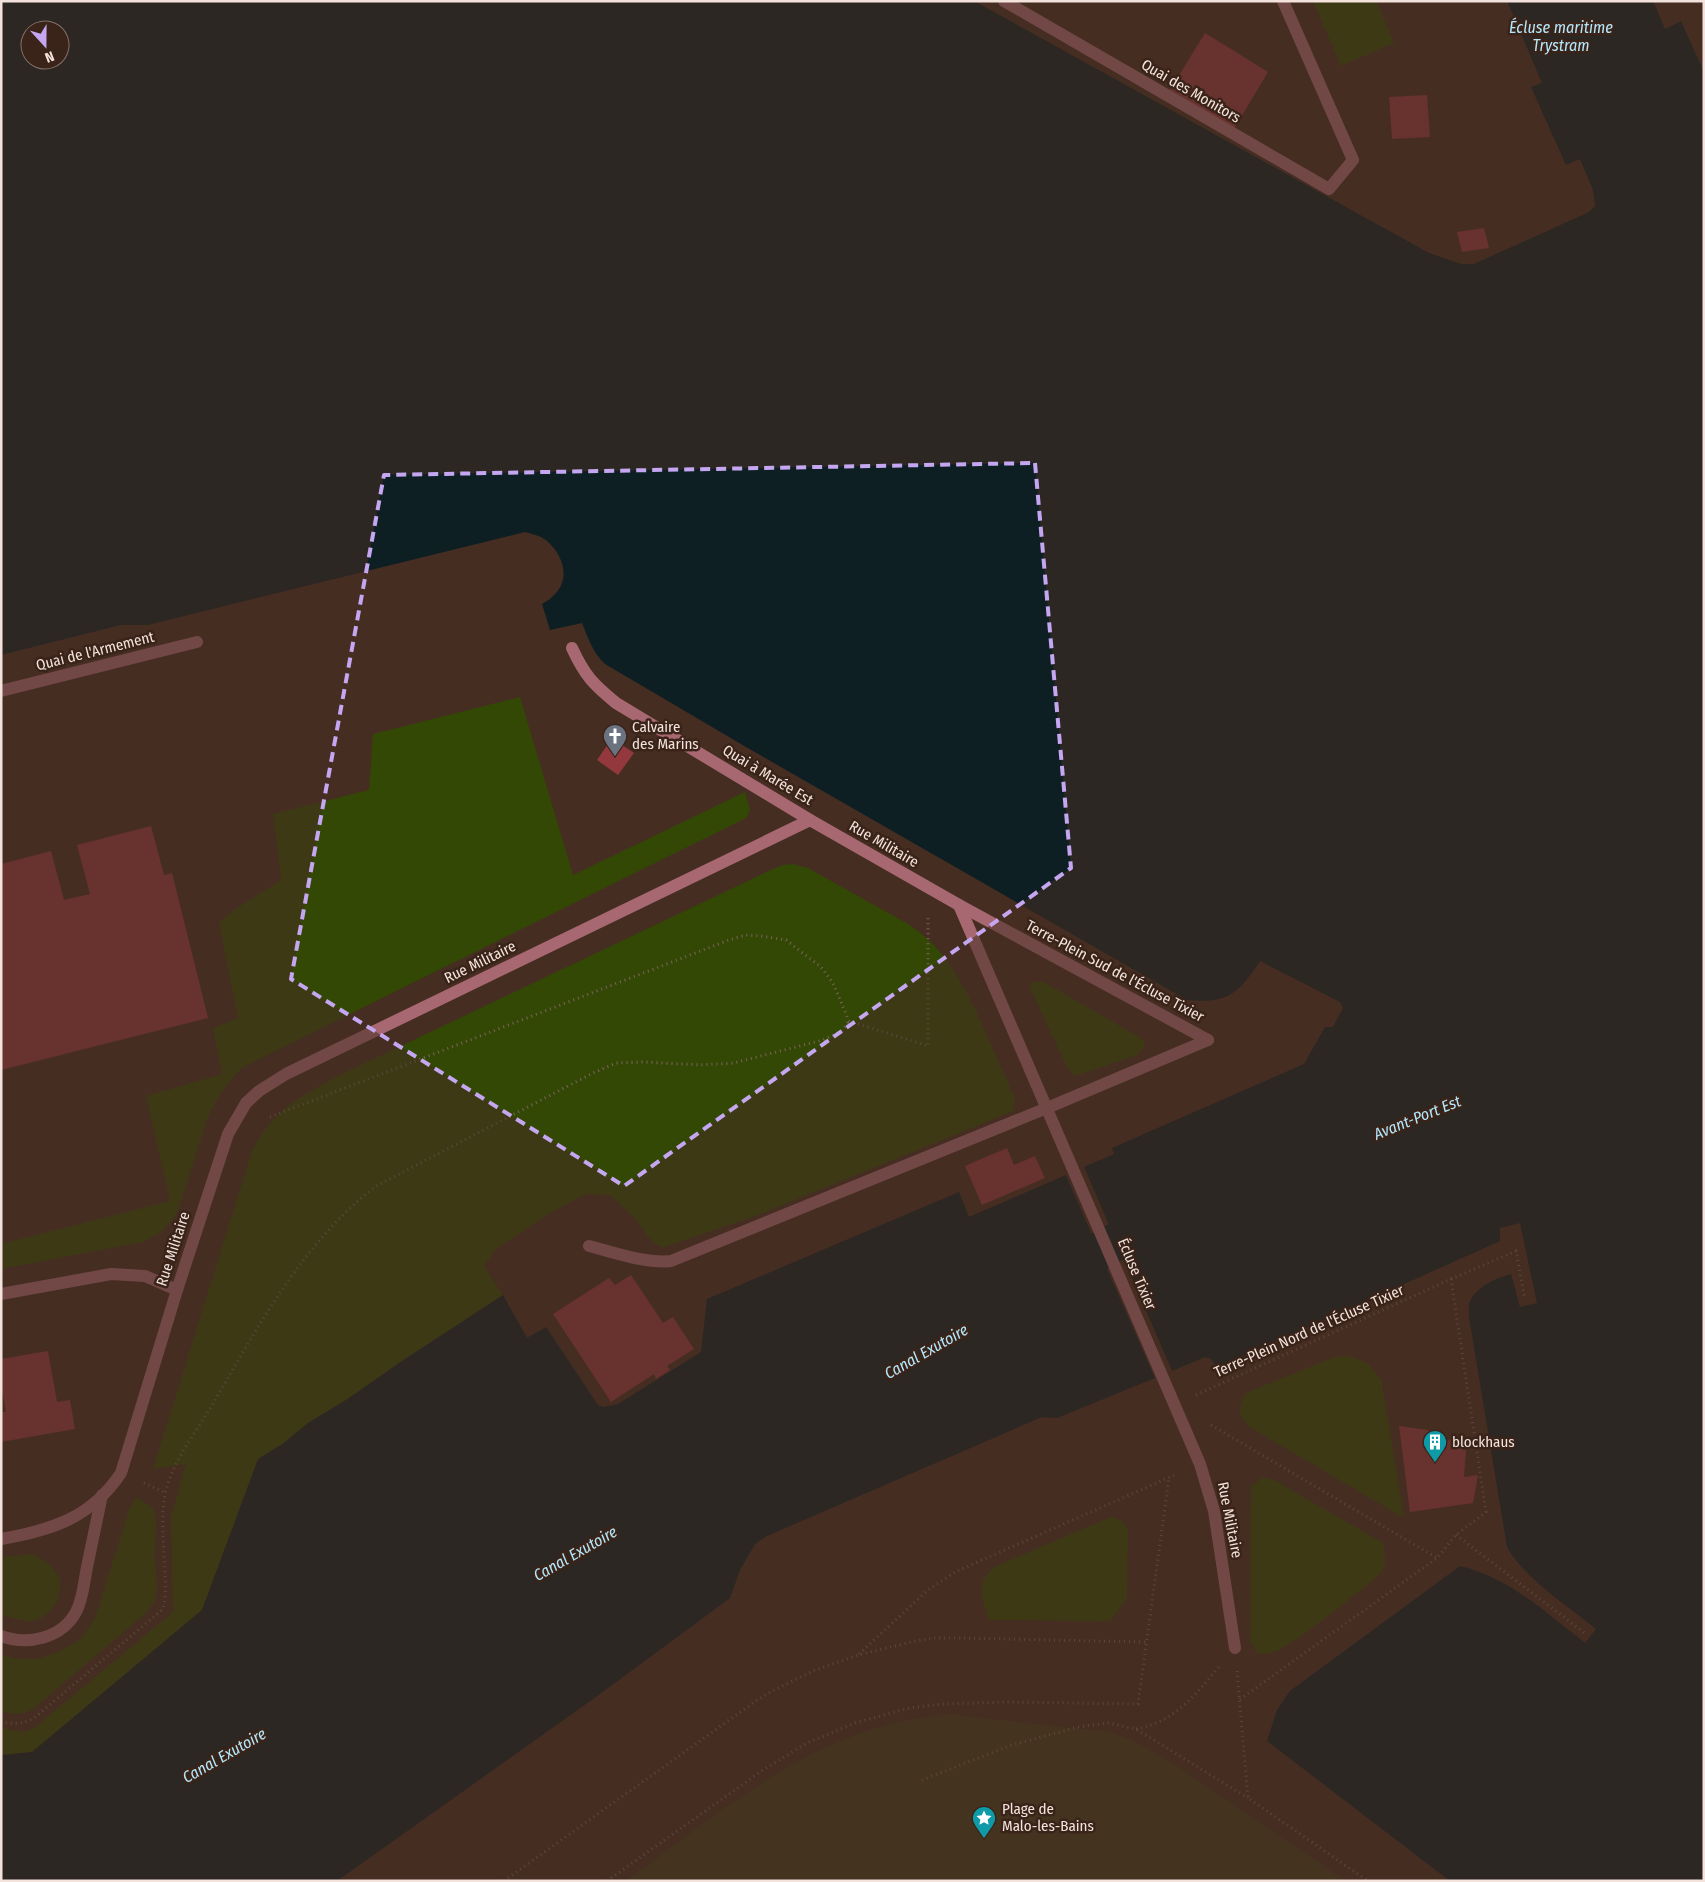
<svg xmlns="http://www.w3.org/2000/svg" width="1705" height="1882" font-family="'Fira Sans Condensed',sans-serif">
	<rect width="100%" height="100%" fill="#452d22"/>
	<g fill="#344806">
		<path d="M1313 1H1376L1394 43 1341 66Z"/>
		<path d="M520 697 573 875 745 792 750 810 746 818 241 1068 220 1094 208 1117 178 1210 172 1221 161 1232 143 1242 1 1269V1244L170 1201 146 1096 222 1074 213 1028 238 1018 219 923 234 910 281 880 273 814 369 790 373 734Z"/>
		<path d="M793 864 808 868 908 924C947 949 966 988 984 1029 994 1052 1005 1076 1015 1099L1013 1111 758 1215 661 1248 650 1239 633 1216 610 1195 586 1194 550 1213 496 1249 484 1266 503 1295 402 1361 346 1400 308 1423 284 1443 258 1459 202 1610 32 1752 1 1755V1728L24 1732 34 1728 173 1612 171 1517 186 1464 153 1469 252 1151C273 1109 303 1095 342 1074L773 869 783 865Z"/>
		<path d="M1042 981 1144 1040V1047L1137 1055 1075 1076 1067 1067 1030 988 1033 982Z"/>
		<path d="M1349 1356 1367 1363 1381 1379 1404 1518 1248 1426C1237 1413 1238 1408 1246 1393L1334 1357Z"/>
		<path d="M1264 1477 1276 1481 1383 1543C1384 1552 1387 1561 1383 1570 1381 1576 1297 1641 1286 1646 1276 1652 1268 1655 1257 1653L1250 1642 1251 1486Z"/>
		<path d="M136 1497 153 1508 156 1519 155 1559 157 1586 155 1600 147 1612 32 1710 20 1714 1 1712V1654L16 1659H38L58 1652 81 1639 95 1618 130 1507Z"/>
		<path d="M1111 1517 1121 1520 1128 1528 1127 1599 1110 1621 989 1620 981 1594 983 1579 994 1567Z"/>
		<path d="M33 1554C53 1564 69 1579 56 1603 52 1610 44 1618 36 1620 25 1623 11 1618 1 1614V1557Z"/>
	</g>
	<path fill="#433b1b" d="M947 1714 1109 1732 1134 1741 1175 1765 1346 1881H626C708 1822 788 1751 887 1725 906 1719 927 1718 947 1714Z"/>
	<g fill="#0e1f24" fill-rule="evenodd">
		<path d="M1 1H974L1429 253 1461 264H1474L1589 212 1595 206 1593 190 1580 159 1566 165 1531 87 1542 83 1507 1H1653L1665 29 1681 21 1704 72V1881H1450L1267 1741 1277 1710 1290 1691 1460 1566C1510 1578 1545 1612 1585 1643L1596 1629C1569 1607 1524 1578 1507 1547L1469 1317C1469 1312 1468 1305 1470 1301 1478 1286 1496 1278 1511 1274L1520 1307 1537 1303 1520 1223 1500 1228V1241L1217 1368 1211 1359 1205 1357 1172 1371 1084 1167 1114 1154 1112 1148 1304 1064 1325 1027H1333L1343 1008 1340 1002 1260 961C1238 994 1228 1004 1187 1000L746 747 605 664C593 653 588 638 582 623L550 630 542 604C547 601 552 598 555 594 573 576 560 548 541 537 536 535 530 533 525 532L148 625H121L1 655ZM30 30H60V60H30Z"/>
		<path d="M1066 1175 1155 1378 1057 1418 1042 1417 767 1536 755 1544 740 1570 730 1598 600 1694 337 1881H1V1755L32 1752 202 1610 258 1459 284 1443 308 1423 346 1400 402 1361 503 1295 527 1338 546 1327 598 1405 604 1407 618 1404 701 1352 707 1299 959 1192 969 1217Z"/>
	</g>
	<g fill="#452d22">
		<path d="M1084 1167 1116 1242 1172 1371 1170 1372 1114 1243 1082 1168Z"/>
		<path d="M1068 1174 1158 1377 1155 1378 1066 1175Z"/>
	</g>
	<g fill="none" stroke-linecap="round" stroke-linejoin="round">
		<path stroke="#0e1f24" stroke-width="38" d="M1055 1277 1145 1225 1162 1218"/>
	</g>
	<g fill="#93383d">
		<path d="M1205 33 1268 72 1234 129 1170 90Z"/>
		<path d="M1427 95 1430 137 1392 139 1389 97Z"/>
		<path d="M1484 228 1489 248 1462 252 1457 232Z"/>
		<path d="M612 738 634 753 618 775 597 760Z"/>
		<path d="M151 826 164 875 172 873 208 1018 1 1070V864L51 851 64 900 90 894 77 845Z"/>
		<path d="M1007 1148 1014 1165 1035 1156 1045 1178 982 1205 965 1166Z"/>
		<path d="M631 1275 663 1323 673 1317 694 1349 667 1366 670 1370 656 1379 654 1374 611 1402 553 1314 609 1278 615 1285Z"/>
		<path d="M48 1351 57 1402 70 1400 75 1429 1 1442V1412H6L1 1384V1359Z"/>
		<path d="M1399 1426 1428 1430 1438 1446 1454 1437 1466 1451 1464 1477 1478 1475 1473 1503 1410 1512Z"/>
	</g>
	<g fill="none" stroke-linecap="round" stroke-linejoin="round">
		<g stroke="#79645a" stroke-width="3" stroke-dasharray="1 4" stroke-linecap="butt">
			<path d="M270 1117 729 940 746 935 761 936 786 940 821 967 833 983 849 1021 928 1046V916"/>
			<path d="M1451 1279 1516 1251 1525 1299"/>
			<path d="M1196 1395 1451 1279 1486 1512 1456 1535 1437 1558 1239 1700"/>
			<path d="M1211 1425 1437 1558"/>
			<path d="M144 1483 166 1493"/>
			<path d="M1456 1535 1586 1634"/>
			<path d="M859 1654 928 1590 955 1572 1177 1474"/>
			<path d="M1237 1671 1248 1798 1368 1881"/>
			<path d="M1 1721C13 1725 23 1724 34 1718L162 1610C167 1598 165 1586 165 1573 164 1546 160 1516 166 1490 174 1460 195 1433 211 1407 256 1330 305 1238 378 1185L593 1073 616 1063 645 1062 700 1065 734 1063 823 1040 842 1031 849 1021"/>
			<path d="M1136 1729C1176 1721 1193 1697 1219 1667"/>
			<path d="M922 1780 1012 1745 1078 1727 1108 1723 1136 1729 1248 1798"/>
			<path d="M504 1881 753 1703 772 1691 813 1671 858 1655 911 1642 935 1638H960L1146 1642"/>
			<path d="M607 1881 763 1770 807 1743 855 1723 910 1708 941 1704 1006 1702 1138 1704 1169 1478"/>
		</g>
		<g stroke="#a86872" stroke-width="12">
			<path d="M1004 1 1329 189 1353 160 1283 1"/>
			<path d="M572 648C585 676 593 684 616 703L810 820"/>
			<path d="M1 691 197 642"/>
			<path d="M959 905 1208 1040"/>
			<path d="M589 1246C613 1252 646 1264 671 1261L1047 1108 1208 1040"/>
			<path d="M1 1294 111 1274 145 1276 177 1290"/>
			<path d="M1 1539C52 1530 91 1518 121 1473L177 1290 228 1134 246 1103 259 1091 286 1074 810 820 959 905 1200 1464 1214 1511 1235 1648"/>
			<path d="M1 1636C28 1646 62 1638 76 1612 83 1599 84 1582 87 1567 92 1543 97 1519 102 1495"/>
		</g>
	</g>
	<path d="M0 0H1705V1882H0ZM1035 463 1071 868 624 1186 291 979 384 475Z" fill="#452d22" fill-opacity=".55" fill-rule="evenodd"/>
	<path fill="none" stroke="#c5a7f1" stroke-width="4" stroke-dasharray="10 6" stroke-linejoin="round" d="M1035 463 1071 868 624 1186 291 979 384 475Z"/>
	<defs>
		<g id="church-pin" transform="scale(1.25)"><path d="M0 17L-7.5 6A9.5 9.5 0 1 1 7.5 6Z" fill="#6b7280" stroke="#3a2318"/><path d="M-1.2-6h2.4v3.5h3.3v2.4h-3.3V6h-2.4V-.1h-3.3v-2.4h3.3Z" fill="#fff"/></g>
		<g id="building-pin" transform="scale(1.25)"><path d="M0 17L-7.5 6A9.5 9.5 0 1 1 7.5 6Z" fill="#0f9aa8" stroke="#3a2318"/><path d="M-4-6H4V6H1V3H-1V6H-4ZM-2.5-4.3h1.7v1.8h-1.7ZM.8-4.3h1.7v1.8H.8ZM-2.5-1h1.7V.8h-1.7ZM.8-1h1.7V.8H.8Z" fill="#fff"/></g>
		<g id="sight-pin" transform="scale(1.25)"><path d="M0 17L-7.5 6A9.5 9.5 0 1 1 7.5 6Z" fill="#0f9aa8" stroke="#3a2318"/><path d="M0-6L1.8-2.2L6-1.7L2.9 1.2L3.7 5.4L0 3.3L-3.7 5.4L-2.9 1.2L-6-1.7L-1.8-2.2Z" fill="#fff"/></g>
	</defs>
	<g fill-rule="evenodd">
		<use href="#church-pin" x="615" y="736"/>
		<use href="#building-pin" x="1435" y="1442"/>
		<use href="#sight-pin" x="984" y="1818"/>
	</g>
	<g text-anchor="middle" stroke-width="5" stroke-linejoin="round" paint-order="stroke">
		<g font-size="15" fill="#f3e3dc" stroke="#3a2318">
			<text transform="translate(1191 91) rotate(30)" y="5">Quai des Monitors</text>
			<text transform="translate(95 651) rotate(-14)" y="5">Quai de l'Armement</text>
			<text transform="translate(768 775) rotate(31)" y="5">Quai à Marée Est</text>
			<text transform="translate(884 844) rotate(30)" y="5">Rue Militaire</text>
			<text transform="translate(480 962) rotate(-26)" y="5">Rue Militaire</text>
			<text transform="translate(1115 971) rotate(28)" y="5">Terre-Plein Sud de l'Écluse Tixier</text>
			<text transform="translate(173 1249) rotate(-72)" y="5">Rue Militaire</text>
			<text transform="translate(1137 1274) rotate(67)" y="5">Écluse Tixier</text>
			<text transform="translate(1309 1331) rotate(-24)" y="5">Terre-Plein Nord de l'Écluse Tixier</text>
			<text transform="translate(1230 1520) rotate(79)" y="5">Rue Militaire</text>
		</g>
		<g font-size="15" fill="#f3e3dc" stroke="#3a2318" text-anchor="start">
			<text x="632" y="732">Calvaire<tspan x="632" dy="17">des Marins</tspan></text>
			<text x="1452" y="1447">blockhaus</text>
			<text x="1002" y="1814">Plage de<tspan x="1002" dy="17">Malo-les-Bains</tspan></text>
		</g>
		<g font-size="16" font-style="italic" fill="#b3e8fc" stroke="#3a2318">
			<text x="1561" y="33">Écluse maritime<tspan x="1561" dy="18">Trystram</tspan></text>
			<text transform="translate(1417 1117) rotate(-22)" y="6">Avant-Port Est</text>
			<text transform="translate(926 1351) rotate(-30)" y="6">Canal Exutoire</text>
			<text transform="translate(575 1553) rotate(-30)" y="6">Canal Exutoire</text>
			<text transform="translate(224 1755) rotate(-30)" y="6">Canal Exutoire</text>
		</g>
	</g>
	<rect width="1705" height="1882" fill="none" stroke="#f3e3dc" stroke-width="5"/>
	<g transform="translate(45 45) rotate(159)"><circle r="24" fill="#3a2318" stroke="#847066"/>
	<path d="M0-4L9 19L0 12L-9 19Z" fill="#c5a7f1"/>
	<text y="-8" font-size="14" font-weight="bold" text-anchor="middle" fill="#f3e3dc">N</text>
	</g>
</svg>
